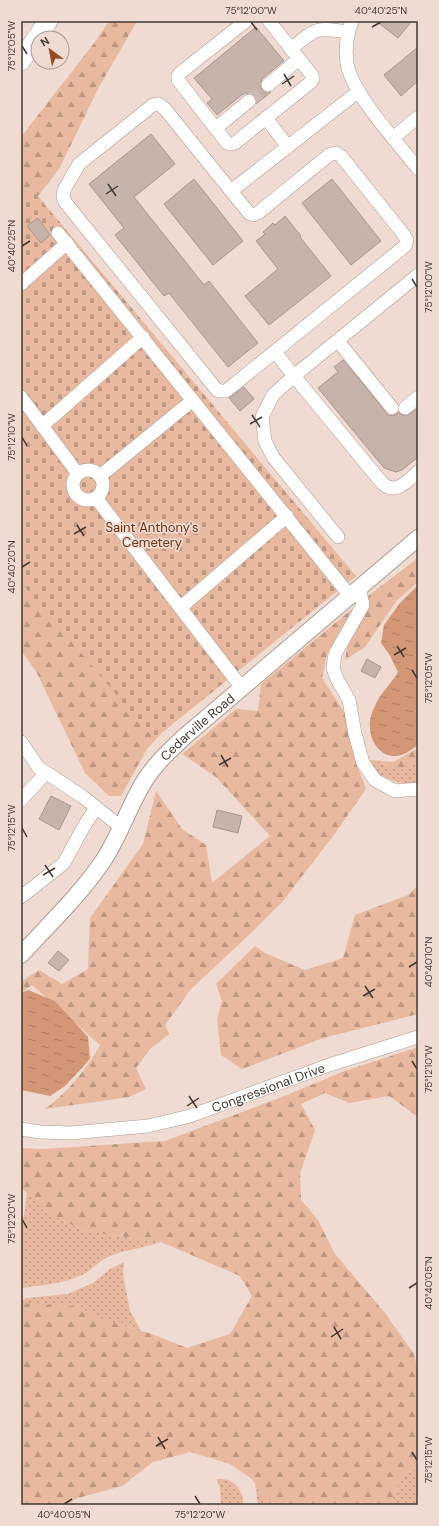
<svg xmlns="http://www.w3.org/2000/svg" width="439" height="1526" font-family="'DM Sans',sans-serif">
	<defs>
		<pattern id="grass-dots" width="8" height="8" patternUnits="userSpaceOnUse"><rect width="8" height="8" fill="#e8b89f"/><path d="M2 2h.1M6 6h.1" fill="none" stroke="#be9782" stroke-width="1.8" stroke-linecap="round"/></pattern>
		<pattern id="forest-firs" width="22" height="20" patternUnits="userSpaceOnUse"><rect width="22" height="20" fill="#e8b89f"/><path d="M5 1l3.5 6h-7zM16 11l3.5 6h-7z" fill="#be9782"/></pattern>
		<pattern id="cemetery-stones" width="16" height="16" patternUnits="userSpaceOnUse"><rect width="16" height="16" fill="#e8b89f"/><path d="M2 7V4a2 2 0 0 1 4 0v3zM10 15v-3a2 2 0 0 1 4 0v3z" fill="#be9782"/></pattern>
		<pattern id="water-ripples" width="26" height="14" patternUnits="userSpaceOnUse"><rect width="26" height="14" fill="#d49776"/><path d="M2 4q2-2 4 0t4 0M15 11q2-2 4 0t4 0" fill="none" stroke="#ae7c62"/></pattern>
	</defs>
	<rect width="100%" height="100%" fill="#efdbd1"/>
	<g fill="url(#grass-dots)">
		<path d="M418 756V783C395 785 387 779 368 767L371 760 401 770Z"/>
		<path d="M27 1193 43 1210 84 1231 161 1242C145 1248 127 1249 110 1256 100 1260 92 1270 82 1275 64 1284 40 1285 21 1288V1219L24 1216Z"/>
		<path d="M124 1262 123 1275 130 1311 141 1331 110 1322 21 1303V1301L27 1298 68 1294 93 1283 110 1269Z"/>
		<path d="M418 1468V1505H389L404 1474Z"/>
		<path d="M217 1479C221 1479 226 1479 230 1481 239 1485 244 1496 243 1505H221L220 1488Z"/>
		<path d="M255 1484 266 1501 286 1505H258Z"/>
	</g>
	<g fill="url(#forest-firs)">
		<path d="M109 21H137L99 87 59 169 21 218V137L95 42Z"/>
		<path d="M418 558V582L397 600 365 647 345 660 348 639 342 634 327 654 322 678 351 723 354 757 366 789 336 832 283 901 251 933 191 989 165 1025 169 1034 150 1049 136 1068 146 1089 129 1097 45 1109C67 1093 87 1069 100 1045L32 985 21 993V982L39 970 62 984 88 969 90 918 143 844 156 791 182 829 206 845 212 883 270 836 216 777 182 754 236 709 258 711 261 684 368 596Z"/>
		<path d="M21 566 188 704 147 749 121 796H109L85 773 37 673 21 650Z"/>
		<path d="M418 748V756L401 770 371 760 393 762Z"/>
		<path d="M418 885V1014L323 1038 242 1069 221 1055 217 1019 222 1001 216 984 255 946 265 953 305 970 343 958 355 915 408 895Z"/>
		<path d="M418 1047V1117L389 1096 349 1103 325 1093 301 1104 315 1130 300 1173 301 1200 318 1220 335 1254 385 1313 414 1354 418 1372V1468L404 1474 389 1505H286L266 1501 252 1479 230 1464 190 1452 153 1462 122 1486 78 1498 66 1505H21V1303L75 1306 110 1322 152 1334 187 1348 230 1334 252 1296 240 1276 161 1242 84 1231 43 1210 21 1187V1148L42 1149 165 1141 282 1097 342 1072Z"/>
	</g>
	<path fill="url(#cemetery-stones)" d="M32 189 356 576 154 739 21 582V201Z"/>
	<g fill="url(#water-ripples)">
		<path d="M418 585V745C411 750 402 757 393 756 379 755 370 740 370 727 369 721 372 711 375 706 378 696 392 683 398 672L389 654 381 643 384 625 400 603Z"/>
		<path d="M28 990 55 1001 88 1037 90 1059 65 1086 50 1096 21 1090V993Z"/>
	</g>
	<g fill="#c6b3a9" stroke="#a9978d">
		<path d="M376 21H412L398 38Z"/>
		<path d="M256 27 284 61 262 79 261 82 260 86 262 90 266 93 271 92 256 104 257 100 255 96 251 93 243 94 217 115 207 103 212 99 194 78Z"/>
		<path d="M418 47V81L401 96 384 75Z"/>
		<path d="M151 134 175 164 134 197 204 285 209 281 258 343 228 367 169 293 164 296 115 235 124 228 89 184Z"/>
		<path d="M194 179 243 241 213 265 164 204Z"/>
		<path d="M332 179 381 241 351 265 302 203Z"/>
		<path d="M285 216 301 236 300 237 331 276 269 325 245 296 278 269 256 241 265 234 263 232 273 223 275 225Z"/>
		<path d="M38 218 50 235 41 243 27 226Z"/>
		<path d="M343 360 389 415 394 416 398 412 402 415 407 416 418 408V457L402 470 396 472 384 468 318 388 338 372 334 367Z"/>
		<path d="M244 387 254 399 240 411 229 398Z"/>
		<path d="M367 659 381 667 375 678 361 671Z"/>
		<path d="M51 796 71 806 59 830 39 819Z"/>
		<path d="M217 810 242 816 238 833 213 827Z"/>
		<path d="M58 951 69 960 59 971 48 963Z"/>
	</g>
	<g fill="none" stroke-linecap="round" stroke-linejoin="round">
		<path stroke="#ccbbb2" stroke-width="13" stroke-dasharray="13 6" stroke-linecap="butt" d="M249 101 268 85"/>
		<g stroke="#ac9a90" stroke-width="14">
			<g id="minor">
				<path d="M246 21 180 73 178 76V80L227 143 230 144 235 143 311 82 313 79 311 74 269 21"/>
				<path d="M352 21C347 33 345 50 347 63 351 93 399 144 418 169"/>
				<path d="M291 49C316 28 315 27 348 32"/>
				<path d="M268 85 299 59"/>
				<path d="M266 118 288 147"/>
				<path d="M216 128 249 101"/>
				<path d="M393 138 418 117"/>
				<path d="M231 191 249 213 253 215 258 213 329 155 336 153 341 156 404 235 407 240 405 246 226 391H220L217 390 65 202 63 196 64 190 79 164 153 105 159 104 165 109 231 191 359 91"/>
				<path d="M58 233 350 596"/>
				<path d="M21 284 67 243"/>
				<path d="M338 341 392 408"/>
				<path d="M275 352 294 376 418 275"/>
				<path d="M21 397 78 474"/>
				<path d="M405 408 418 397"/>
				<path d="M42 426 143 337"/>
				<circle cx="88" cy="485" r="15"/>
				<path d="M100 476 193 400"/>
				<path d="M96 498 242 688"/>
				<path d="M338 537 273 457 265 441 262 417 273 395 294 376 382 483C396 496 407 481 418 472"/>
				<path d="M359 588 363 605 335 654 333 668 337 679 349 700 355 734 363 763 375 780 395 791 418 789"/>
				<path d="M181 607 287 516"/>
				<path d="M21 742 38 767 83 797 122 828"/>
				<path d="M21 800 46 773"/>
				<path d="M21 897 64 863 84 826 96 808"/>
				<path id="s1" d="M21 1129 40 1132 71 1133 148 1126 190 1116 329 1065 418 1037"/>
			</g>
		</g>
		<g stroke="#ac9a90" stroke-width="18">
			<g id="major">
				<path id="s2" d="M21 955C49 924 80 895 103 861 119 837 128 809 142 785 153 766 168 752 184 737L418 538"/>
			</g>
		</g>
		<g stroke="#ac9a90" stroke-width="20">
			<path id="highway" d="M21 61 48 21"/>
		</g>
		<use href="#minor" stroke="#fff" stroke-width="13"/>
		<use href="#major" stroke="#fff" stroke-width="16"/>
		<use href="#highway" stroke="#fff" stroke-width="19"/>
	</g>
	<path fill="none" stroke="#413935" stroke-width="1.5" d="M251 22 257 30M372 27 381 22M22 46 27 54M284 74 291 86M282 84 294 76M108 184 116 196M106 194 118 186M22 246 30 241M412 279 417 287M252 415 260 427M250 424 262 417M22 437 27 446M77 525 84 536M74 534 86 527M22 567 30 562M397 646 404 657M394 655 406 648M412 670 417 678M221 755 228 767M219 765 231 758M22 828 27 837M45 865 53 877M43 875 55 868M409 967 417 962M365 986 373 998M363 996 375 989M412 1061 417 1069M189 1096 197 1108M187 1106 199 1098M22 1219 27 1228M409 1288 417 1283M334 1327 341 1339M331 1337 343 1329M158 1437 165 1449M156 1446 168 1439M412 1452 417 1460M195 1496 200 1504M64 1504 72 1499"/>
	<g text-anchor="middle" stroke-width="3.5" stroke-linejoin="round" paint-order="stroke">
		<g font-size="13" fill="#6d3511" stroke="#efdbd1">
			<text x="152" y="532">Saint Anthony's<tspan x="152" dy="15">Cemetery</tspan></text>
		</g>
		<g font-size="13" fill="#413935" stroke="#efdbd1">
			<text dy="5" stroke="none"><textPath href="#s2" startOffset="291">Cedarville Road</textPath></text>
			<text dy="5" stroke="none"><textPath href="#s1" startOffset="254">Congressional Drive</textPath></text>
		</g>
	</g>
	<rect width="439" height="1526" fill="none" stroke="#efdbd1" stroke-width="44"/>
	<g transform="translate(50 50) rotate(328)"><circle r="19" fill="#efdbd1" stroke="#a99a93"/>
	<path d="M0-3L7 15L0 10L-7 15Z" fill="#924d22"/>
	<text y="-6" font-size="11" font-weight="bold" text-anchor="middle" fill="#413935">N</text>
	</g>
	<rect x="22" y="22" width="395" height="1482" fill="none" stroke="#413935" stroke-width="1.5"/>
	<g font-size="10" text-anchor="middle" fill="#413935">
		<text x="251" y="14">75°12'00"W</text>
		<text x="381" y="14">40°40'25"N</text>
		<text transform="translate(11 46) rotate(-90)" y="4">75°12'05"W</text>
		<text transform="translate(11 246) rotate(-90)" y="4">40°40'25"N</text>
		<text transform="translate(428 287) rotate(-90)" y="4">75°12'00"W</text>
		<text transform="translate(11 437) rotate(-90)" y="4">75°12'10"W</text>
		<text transform="translate(11 567) rotate(-90)" y="4">40°40'20"N</text>
		<text transform="translate(428 678) rotate(-90)" y="4">75°12'05"W</text>
		<text transform="translate(11 828) rotate(-90)" y="4">75°12'15"W</text>
		<text transform="translate(428 962) rotate(-90)" y="4">40°40'10"N</text>
		<text transform="translate(428 1069) rotate(-90)" y="4">75°12'10"W</text>
		<text transform="translate(11 1219) rotate(-90)" y="4">75°12'20"W</text>
		<text transform="translate(428 1283) rotate(-90)" y="4">40°40'05"N</text>
		<text transform="translate(428 1460) rotate(-90)" y="4">75°12'15"W</text>
		<text x="64" y="1518">40°40'05"N</text>
		<text x="200" y="1518">75°12'20"W</text>
	</g>
</svg>
